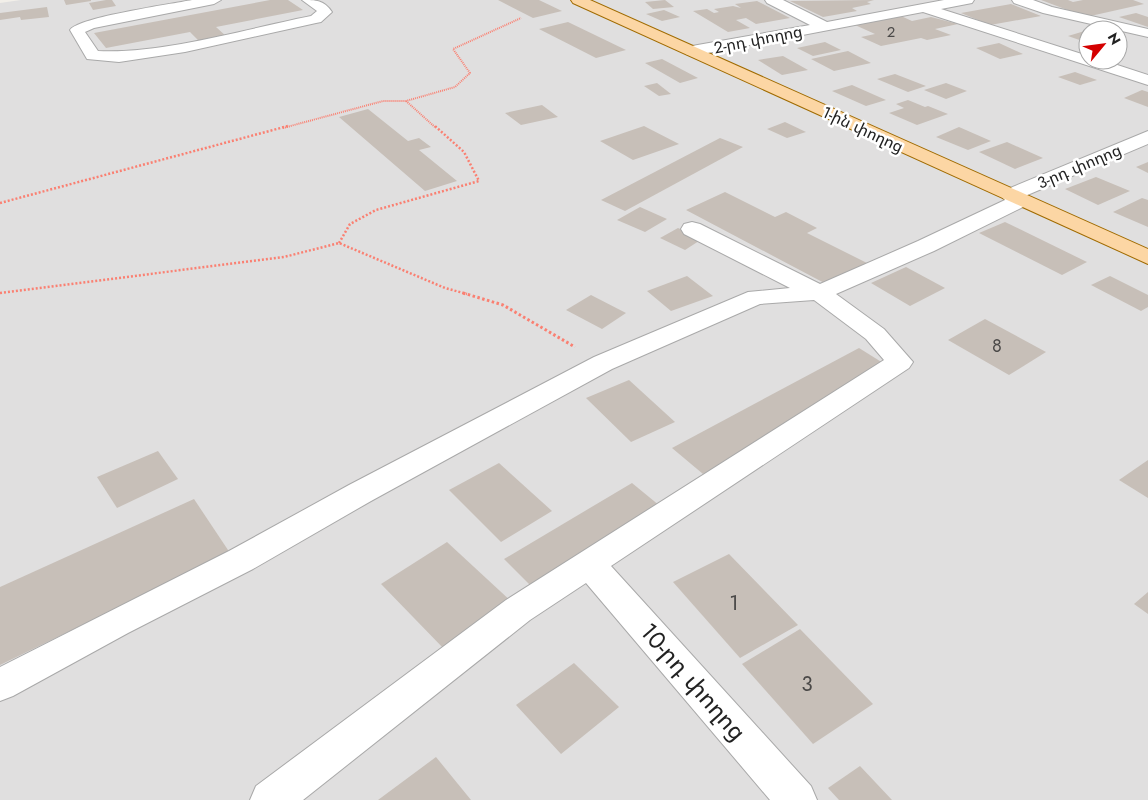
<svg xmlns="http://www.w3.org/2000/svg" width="1148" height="800" font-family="Jost,'Noto Sans Armenian',sans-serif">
	<rect width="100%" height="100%" fill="#f2efe9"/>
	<path fill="#e0dfdf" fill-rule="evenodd" d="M21 0H1148V800H0V3ZM1088 30H1118V60H1088Z"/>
	<g fill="#c7bfb8">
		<path d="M64 0H91V1L66 5Z"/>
		<path d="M106 0H112L116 6 93 10 89 3Z"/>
		<path d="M270 0H288L303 10 216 27 227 37 201 43 190 32 106 48 94 33Z"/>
		<path d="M498 0H539L562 11 533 18Z"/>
		<path d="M665 0 674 7 653 9 645 2Z"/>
		<path d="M874 0 867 2 871 4 852 8 857 11 823 17 790 1Z"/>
		<path d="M1041 0H1068L1073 2 1083 0H1133L1144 4 1086 17Z"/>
		<path d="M757 1 790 18 756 24 746 18 736 20 750 28 728 32 693 11 707 9 714 13 719 12 714 9 733 6 741 8 735 4Z"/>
		<path d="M1011 4 1041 16 990 25 961 13Z"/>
		<path d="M47 7 49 17 21 20 20 17 0 20V13Z"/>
		<path d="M664 10 680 17 662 21 646 14Z"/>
		<path d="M1136 13 1148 17V27L1119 17Z"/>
		<path d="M901 16 912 21 931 17 958 24 935 29 951 35 927 40 921 38 881 46 861 37 875 34 855 25Z"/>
		<path d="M568 22 626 50 596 58 539 29Z"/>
		<path d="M1088 30V43L1068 36Z"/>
		<path d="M825 42 841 50 813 56 797 48Z"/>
		<path d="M999 43 1023 54 1000 59 976 48Z"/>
		<path d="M848 51 871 63 834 71 811 59Z"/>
		<path d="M783 56 808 70 782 75 758 60Z"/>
		<path d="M662 59 698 78 680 83 645 63Z"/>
		<path d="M1075 72 1097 80 1080 85 1058 77Z"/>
		<path d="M895 74 926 86 908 92 877 79Z"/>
		<path d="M657 83 671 94 659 96 644 86Z"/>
		<path d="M946 83 967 91 946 99 924 90Z"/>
		<path d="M852 85 886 100 866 106 832 91Z"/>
		<path d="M1142 90 1148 92V107L1124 98Z"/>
		<path d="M908 100 925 107 928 106 948 114 917 125 889 113 904 108 896 104Z"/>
		<path d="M542 105 558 117 521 125 505 113Z"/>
		<path d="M368 109 408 141 419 138 431 147 419 150 457 181 425 191 339 117Z"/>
		<path d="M785 122 806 132 787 138 767 129Z"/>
		<path d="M644 126 679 144 633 160 600 141Z"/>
		<path d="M959 127 991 141 968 150 936 137Z"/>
		<path d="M720 138 743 147 625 211 601 200Z"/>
		<path d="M1007 142 1043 158 1015 169 979 152Z"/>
		<path d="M1148 162V173L1136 167Z"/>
		<path d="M1096 177 1130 191 1098 205 1065 189Z"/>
		<path d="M725 192 775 217 786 212 817 228 807 233 869 264 830 286 686 210Z"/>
		<path d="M1142 198 1148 200V227L1113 212Z"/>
		<path d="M640 207 667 219 645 232 617 220Z"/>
		<path d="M1005 222 1087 262 1062 275 979 233Z"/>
		<path d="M678 228 702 239 685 250 660 238Z"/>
		<path d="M906 267 945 288 910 306 871 283Z"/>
		<path d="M687 276 713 296 671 311 647 291Z"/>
		<path d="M1110 276 1148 295V307L1141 311 1091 285Z"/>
		<path d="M591 295 626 313 602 329 566 310Z"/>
		<path d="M985 319 1046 352 1009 375 948 340Z"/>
		<path d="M859 348 891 368 703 474 672 448Z"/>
		<path d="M629 380 675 422 631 442 586 398Z"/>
		<path d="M158 451 178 479 117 508 97 477Z"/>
		<path d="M1148 460V498L1119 480Z"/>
		<path d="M499 463 552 511 501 542 449 490Z"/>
		<path d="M632 483 660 506 531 586 504 559Z"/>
		<path d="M194 499 230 553 0 665V587Z"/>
		<path d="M447 542 513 603 446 651 381 584Z"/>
		<path d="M729 554 798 625 740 658 673 582Z"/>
		<path d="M1148 592V614L1134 604Z"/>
		<path d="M800 629 873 704 813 744 742 664Z"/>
		<path d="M574 663 619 707 561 754 516 705Z"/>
		<path d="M436 757 471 800H378Z"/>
		<path d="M860 766 892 800H839L828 788Z"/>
	</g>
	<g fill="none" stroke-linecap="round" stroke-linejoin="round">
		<g stroke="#a9a9a9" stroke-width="2">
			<g id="minor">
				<path d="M192 0H221L214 4 94 28 85 32 98 51C163 54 246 29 311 16L317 11 302 0C316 0 324 0 332 12L321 22 316 23 185 52 119 62 87 59 70 30C79 17 172 4 192 0Z"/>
				<path d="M765 0H783L827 22 944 0H974L972 3 941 9 1088 56V60H1102L1148 75V85L923 12 692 56 686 54 684 51 686 48 692 46 810 25 767 3Z"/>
				<path d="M1012 0H1033L1052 7 1148 29V37L1043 13 1014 3Z"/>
				<path d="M1148 131V144L1025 196 1030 201 1027 205 934 251 836 294 884 329 913 362 909 368 611 566 811 786 817 800H770L586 583 530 620 303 800H250L256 786 506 600 884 360 866 339 814 300 760 304 612 369 371 501 253 569 128 633 13 696 0 701V667L229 551 349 485 594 357 748 292 790 288 684 234 681 229 684 224 692 222 700 224 820 284 918 241 1005 200 1000 195 1003 191Z"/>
			</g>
		</g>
		<g stroke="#a06b00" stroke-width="2">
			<path id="major" d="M571 0H590L1148 249V264L573 3Z"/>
		</g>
		<g stroke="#fa8072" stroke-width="2" stroke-dasharray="1 1" stroke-linecap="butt">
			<path d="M406 101 436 128"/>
			<path d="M283 128 383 101H406L455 87 470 73 453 49 521 18"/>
		</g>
		<g stroke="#fa8072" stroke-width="2.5" stroke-dasharray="2 2" stroke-linecap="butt">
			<path d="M0 203 288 126"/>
			<path d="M339 243 350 224 376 210 479 181 464 152 435 126"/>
			<path d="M0 293 284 257 339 243 445 288 467 294"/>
		</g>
		<path stroke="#fa8072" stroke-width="3" stroke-dasharray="2.5 2.5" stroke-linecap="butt" d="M463 293 503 305 575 347"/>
		<use href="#minor" fill="#fff" fill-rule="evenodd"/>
		<use href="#major" fill="#fcd6a4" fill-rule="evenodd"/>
	</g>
	<g text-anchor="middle" stroke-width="5" stroke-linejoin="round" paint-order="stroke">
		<g font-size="15" fill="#4b4948">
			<text x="891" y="37">2</text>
		</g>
		<g font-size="16" fill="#222" stroke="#fff">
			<text transform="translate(758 39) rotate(-11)" y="6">2-րդ փողոց</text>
			<text transform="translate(863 129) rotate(25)" y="6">1-ին փողոց</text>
			<text transform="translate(1079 166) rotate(-23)" y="6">3-րդ փողոց</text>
		</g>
		<g font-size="18" fill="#4b4948">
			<text x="997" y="352">8</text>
		</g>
		<g font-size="21" fill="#4b4948">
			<text x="734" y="610">1</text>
			<text x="807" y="691">3</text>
		</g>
		<g font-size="24" fill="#222" stroke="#fff">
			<text transform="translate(693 682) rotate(49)" y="8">10-րդ փողոց</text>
		</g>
	</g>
	<g transform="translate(1103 45) rotate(61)"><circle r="24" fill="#ffffff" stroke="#a7a7a7"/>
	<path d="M0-4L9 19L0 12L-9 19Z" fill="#d40000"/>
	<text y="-8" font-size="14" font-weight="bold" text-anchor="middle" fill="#222222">N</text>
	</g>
</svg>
